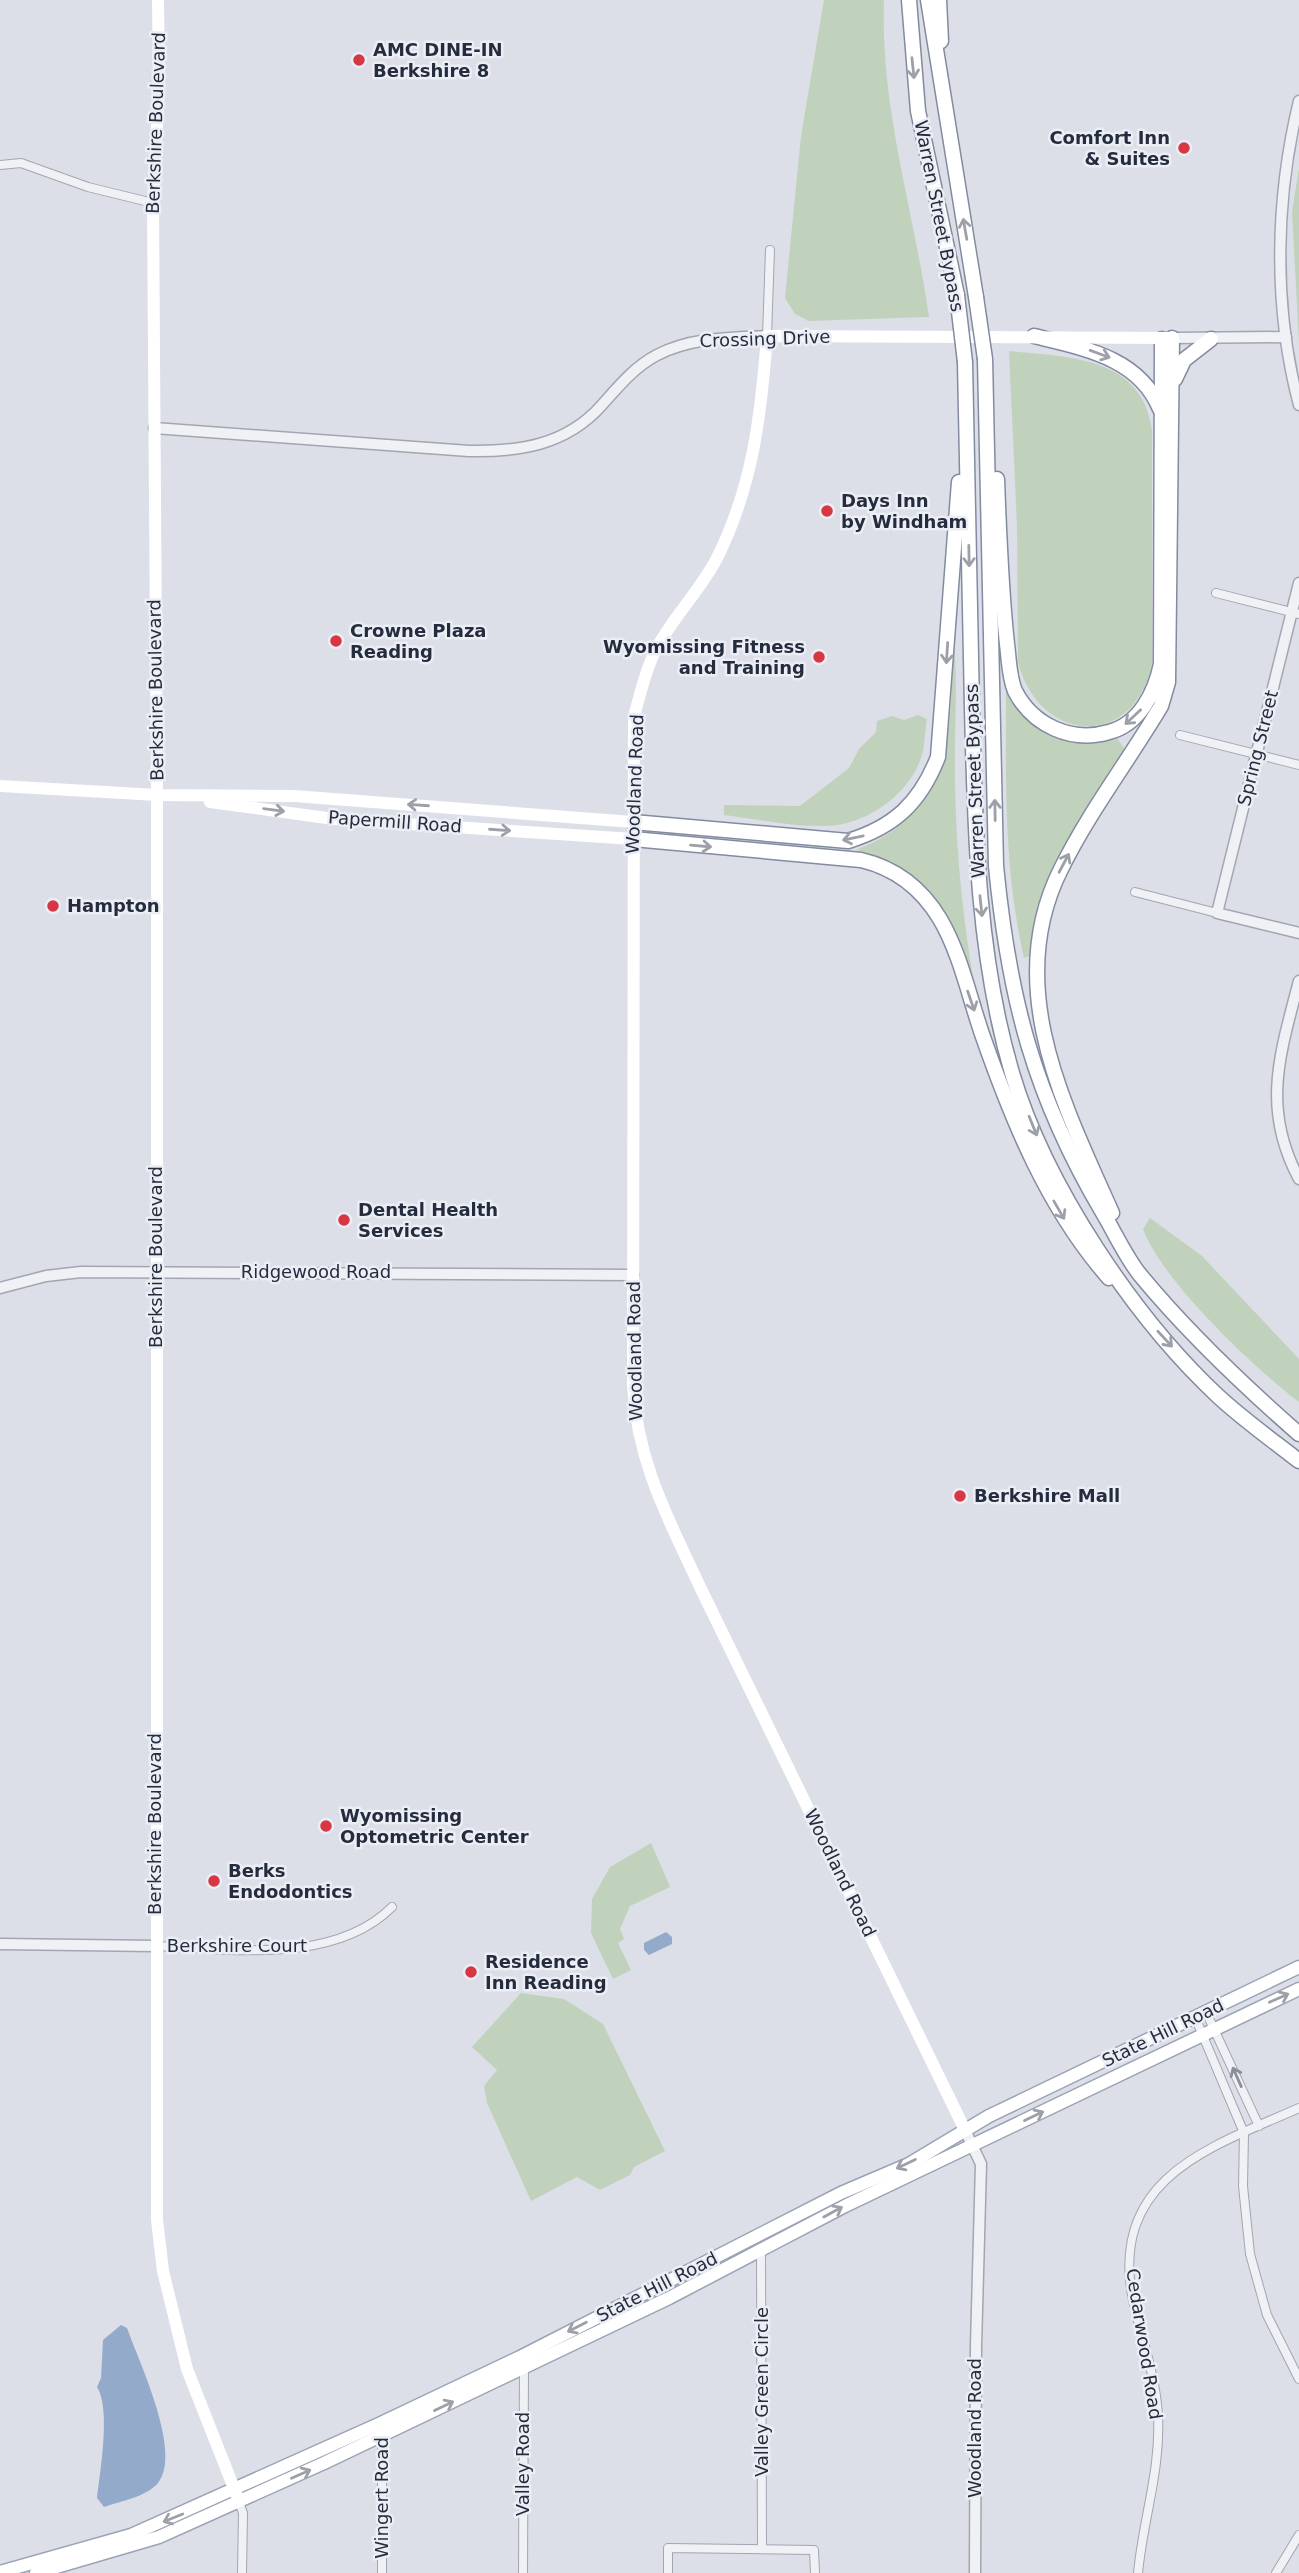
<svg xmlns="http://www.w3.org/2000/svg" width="1299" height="2573" font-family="'DejaVu Sans',sans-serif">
	<rect width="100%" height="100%" fill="#dcdfe7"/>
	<g fill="#c0d2bc">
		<path d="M824 0H884C880 108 914 211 929 317L809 321 795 314 785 298 801 136Z"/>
		<path d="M1299 168V343L1292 212Z"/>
		<path d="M1009 351C1069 357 1142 356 1152 430V663C1135 750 1039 745 1018 662L1017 526Z"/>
		<path d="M954 641C958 688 954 734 955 781 956 857 964 931 978 1005 951 922 949 879 856 850 956 811 949 733 954 641Z"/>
		<path d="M1006 685C1030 735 1062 752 1116 736L1127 753 1096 800 1033 954 1024 958C1003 867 1006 778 1006 685Z"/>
		<path d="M918 715 927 719C925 730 925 741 923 751 913 793 867 825 826 826 793 827 757 819 724 815V805L800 806 849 768 859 749 876 732 877 721 892 716 904 720Z"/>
		<path d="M1150 1218 1202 1256 1299 1359V1402C1253 1367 1163 1282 1143 1229Z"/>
		<path d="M651 1843 670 1887 630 1906 620 1929 624 1939 618 1943 631 1970 613 1979 591 1933 592 1899 610 1867Z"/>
		<path d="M521 1993 564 1999 603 2024 665 2151 634 2167 630 2175 600 2190 577 2177 531 2201 487 2103 484 2086 497 2070 472 2047Z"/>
	</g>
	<g fill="#94aaca">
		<path d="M666 1932 672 1937V1944L649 1955 644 1950V1943Z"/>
		<path d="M121 2325 127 2328C139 2362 183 2453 158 2483 146 2497 121 2501 104 2507L97 2498C100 2472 111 2409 97 2387L101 2378 103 2340Z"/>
	</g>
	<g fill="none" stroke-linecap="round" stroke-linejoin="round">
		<g stroke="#a1a6b1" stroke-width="10">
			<g id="minor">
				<path d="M0 165 21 163 88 187 153 203"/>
				<path d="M767 336 770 250"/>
				<path d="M1216 593 1299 614"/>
				<path d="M1180 735 1299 765"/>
				<path d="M1135 892 1217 913"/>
				<path d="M155 1946C230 1949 334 1965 392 1907"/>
				<path d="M1206 2012 1259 2126"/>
				<path d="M1195 2017 1244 2133 1243 2186 1250 2254 1267 2315 1299 2379"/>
				<path d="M761 2248 762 2549"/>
				<path d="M239 2502 243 2513 242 2573"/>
				<path d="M382 2573V2433"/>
				<path d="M523 2573 524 2366"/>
				<path d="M668 2573V2548L814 2550 815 2573"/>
				<path d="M1138 2573C1143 2519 1161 2470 1158 2415 1155 2370 1140 2336 1132 2295 1111 2176 1214 2146 1299 2108"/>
				<path d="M1276 2573 1299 2535"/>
			</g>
		</g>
		<g stroke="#a1a6b1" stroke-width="13">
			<g id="tertiary">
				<path d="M1299 101C1275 200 1273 306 1299 405"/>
				<path d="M1172 338 1286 337"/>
				<path d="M154 428 469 451C519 452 566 445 601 406 618 387 634 367 657 355 692 337 729 338 767 336"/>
				<path d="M1299 583 1217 913 1299 933"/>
				<path d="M1299 981C1280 1054 1261 1108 1299 1179"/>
				<path d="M0 1288 46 1276 81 1272 633 1275"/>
				<path d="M0 1944 155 1946"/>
				<path d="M965 2130 981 2164 976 2346 975 2573"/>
			</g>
		</g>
		<g stroke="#9aa3b4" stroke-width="15">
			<g id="primary">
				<path d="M0 2572 131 2535 381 2423 520 2357 841 2193 909 2164 989 2116 1299 1967"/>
				<path d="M36 2573 159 2537 324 2463 669 2298 845 2206 1299 1989"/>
			</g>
		</g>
		<g stroke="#828b9f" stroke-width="17">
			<g id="motorway">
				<path d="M909 0 918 111 957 295"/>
				<path d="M928 0 976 297"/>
				<path d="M939 0 941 41"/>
				<path d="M1034 336C1082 348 1139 357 1160 409"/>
				<path d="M985 359 996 866C1009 999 1034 1096 1103 1213 1115 1233 1126 1258 1141 1276 1189 1334 1243 1385 1299 1434"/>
				<path d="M965 362C967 477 969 592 972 707 975 831 977 954 1012 1073 1045 1185 1134 1318 1219 1397 1244 1420 1272 1440 1299 1461"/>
				<path d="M1175 379 1184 360 1211 339"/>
				<path d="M997 479C999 535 1001 589 1007 644 1009 659 1009 677 1015 691 1033 726 1072 743 1109 732 1140 724 1155 692 1161 664L1162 339"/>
				<path d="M633 822 848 841C894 827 920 803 938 757L959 482"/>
				<path d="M633 839 861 860C895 868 922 889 940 919 960 953 969 996 982 1034 1012 1120 1048 1209 1109 1278"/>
				<path d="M1112 1213C1064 1105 1002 986 1061 869 1089 812 1129 760 1161 706L1168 682 1172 338"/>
			</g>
		</g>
		<use href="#minor" stroke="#eff1f5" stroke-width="8"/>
		<use href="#tertiary" stroke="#eff1f5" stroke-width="10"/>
		<g stroke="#fff" stroke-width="12">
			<path d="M158 0 159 83 153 203 157 795V2220L163 2271 187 2369 237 2496"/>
			<path d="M0 786 157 795 294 796 633 822"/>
			<path d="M210 802 334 819 633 839"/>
			<path d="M965 2130 701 1589C669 1520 637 1463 633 1385L634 717C640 694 645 672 655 651 672 618 700 591 717 558 753 486 761 415 767 336L1172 338"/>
		</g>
		<use href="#primary" stroke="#fff" stroke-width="12"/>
		<use href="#motorway" stroke="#fff" stroke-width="14"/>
		<g stroke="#828b9f" stroke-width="17" stroke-linecap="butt">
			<g id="motorway-bridge">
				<path d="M957 295 965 362"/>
				<path d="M976 297 985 359"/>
			</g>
		</g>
		<use href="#motorway-bridge" stroke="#fff" stroke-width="14"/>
	</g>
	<defs><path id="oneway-shaft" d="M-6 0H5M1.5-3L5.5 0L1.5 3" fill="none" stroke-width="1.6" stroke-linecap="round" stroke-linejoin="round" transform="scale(1.75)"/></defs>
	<g stroke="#9da0a8">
		<use href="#oneway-shaft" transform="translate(913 68) rotate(84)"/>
		<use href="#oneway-shaft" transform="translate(965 229) rotate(-100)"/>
		<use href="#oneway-shaft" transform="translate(1100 354) rotate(20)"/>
		<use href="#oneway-shaft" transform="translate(969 556) rotate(89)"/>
		<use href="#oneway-shaft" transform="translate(947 653) rotate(94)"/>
		<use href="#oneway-shaft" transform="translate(1133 717) rotate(137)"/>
		<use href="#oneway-shaft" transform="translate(418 805) rotate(-176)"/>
		<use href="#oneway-shaft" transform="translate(274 810) rotate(8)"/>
		<use href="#oneway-shaft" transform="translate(995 810) rotate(-91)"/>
		<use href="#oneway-shaft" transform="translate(500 830) rotate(4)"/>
		<use href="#oneway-shaft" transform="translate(853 838) rotate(168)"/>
		<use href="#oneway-shaft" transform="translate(701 846) rotate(5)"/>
		<use href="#oneway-shaft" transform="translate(1064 863) rotate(-62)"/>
		<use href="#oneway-shaft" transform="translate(981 906) rotate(84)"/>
		<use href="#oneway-shaft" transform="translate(971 1001) rotate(71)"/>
		<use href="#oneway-shaft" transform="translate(1033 1126) rotate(68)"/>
		<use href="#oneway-shaft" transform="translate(1059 1210) rotate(60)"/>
		<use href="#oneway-shaft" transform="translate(1165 1339) rotate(47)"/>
		<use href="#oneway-shaft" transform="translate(1279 1998) rotate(-24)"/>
		<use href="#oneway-shaft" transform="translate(1034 2116) rotate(-26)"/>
		<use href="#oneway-shaft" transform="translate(906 2164) rotate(154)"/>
		<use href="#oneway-shaft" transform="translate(833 2212) rotate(-29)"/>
		<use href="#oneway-shaft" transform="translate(577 2327) rotate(153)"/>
		<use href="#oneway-shaft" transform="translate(444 2406) rotate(-26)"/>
		<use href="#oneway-shaft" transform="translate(301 2474) rotate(-24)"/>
		<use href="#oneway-shaft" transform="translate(173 2518) rotate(158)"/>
	</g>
	<use stroke="#8a8e9a" href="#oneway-shaft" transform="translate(1237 2077) rotate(-114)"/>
	<g fill="#d73643" stroke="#ebeef5" stroke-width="2.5">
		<circle cx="359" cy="60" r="7"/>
		<circle cx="1184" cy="148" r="7"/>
		<circle cx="827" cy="511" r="7"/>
		<circle cx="336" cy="641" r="7"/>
		<circle cx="819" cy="657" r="7"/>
		<circle cx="53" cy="906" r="7"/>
		<circle cx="344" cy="1220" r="7"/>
		<circle cx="960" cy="1496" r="7"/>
		<circle cx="326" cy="1826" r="7"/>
		<circle cx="214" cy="1881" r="7"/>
		<circle cx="471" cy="1972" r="7"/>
	</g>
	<g text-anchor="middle" stroke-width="5" stroke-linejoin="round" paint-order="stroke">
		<g font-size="18" font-weight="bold" fill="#252c3e" stroke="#ebeef5" text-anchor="start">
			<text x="373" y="56">AMC DINE-IN<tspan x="373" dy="21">Berkshire 8</tspan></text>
			<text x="1170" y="144" text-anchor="end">Comfort Inn<tspan x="1170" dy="21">&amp; Suites</tspan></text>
			<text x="841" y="507">Days Inn<tspan x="841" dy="21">by Windham</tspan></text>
			<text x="350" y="637">Crowne Plaza<tspan x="350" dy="21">Reading</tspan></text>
			<text x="805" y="653" text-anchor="end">Wyomissing Fitness<tspan x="805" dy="21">and Training</tspan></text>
			<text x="67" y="912">Hampton</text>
			<text x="358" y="1216">Dental Health<tspan x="358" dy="21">Services</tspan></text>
			<text x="974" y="1502">Berkshire Mall</text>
			<text x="340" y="1822">Wyomissing<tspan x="340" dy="21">Optometric Center</tspan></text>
			<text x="228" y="1877">Berks<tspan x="228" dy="21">Endodontics</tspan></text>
			<text x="485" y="1968">Residence<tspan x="485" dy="21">Inn Reading</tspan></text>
		</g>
		<g font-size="18" fill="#252c3e" stroke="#ebeef5">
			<text transform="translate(156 123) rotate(-88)" y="6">Berkshire Boulevard</text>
			<text transform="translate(939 216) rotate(79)" y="6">Warren Street Bypass</text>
			<text transform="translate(765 339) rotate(-2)" y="6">Crossing Drive</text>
			<text transform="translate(156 690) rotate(-91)" y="6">Berkshire Boulevard</text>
			<text transform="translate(1258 748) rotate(-76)" y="6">Spring Street</text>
			<text transform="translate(975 781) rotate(-92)" y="6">Warren Street Bypass</text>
			<text transform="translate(635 784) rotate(-88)" y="6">Woodland Road</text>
			<text transform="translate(395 822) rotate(4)" y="6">Papermill Road</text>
			<text transform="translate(156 1257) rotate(-90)" y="6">Berkshire Boulevard</text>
			<text x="316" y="1278">Ridgewood Road</text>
			<text transform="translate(635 1351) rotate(-91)" y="6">Woodland Road</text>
			<text transform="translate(155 1824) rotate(-90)" y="6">Berkshire Boulevard</text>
			<text transform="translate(840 1873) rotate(64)" y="6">Woodland Road</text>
			<text x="237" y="1952">Berkshire Court</text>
			<text transform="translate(1163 2033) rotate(-26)" y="6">State Hill Road</text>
			<text transform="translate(657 2287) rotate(-27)" y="6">State Hill Road</text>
			<text transform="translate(1144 2344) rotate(81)" y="6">Cedarwood Road</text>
			<text transform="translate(762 2392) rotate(-90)" y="6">Valley Green Circle</text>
			<text transform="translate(975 2428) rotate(-90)" y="6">Woodland Road</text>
			<text transform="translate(523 2464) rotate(-90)" y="6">Valley Road</text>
			<text transform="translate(382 2498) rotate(-90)" y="6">Wingert Road</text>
		</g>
	</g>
</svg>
